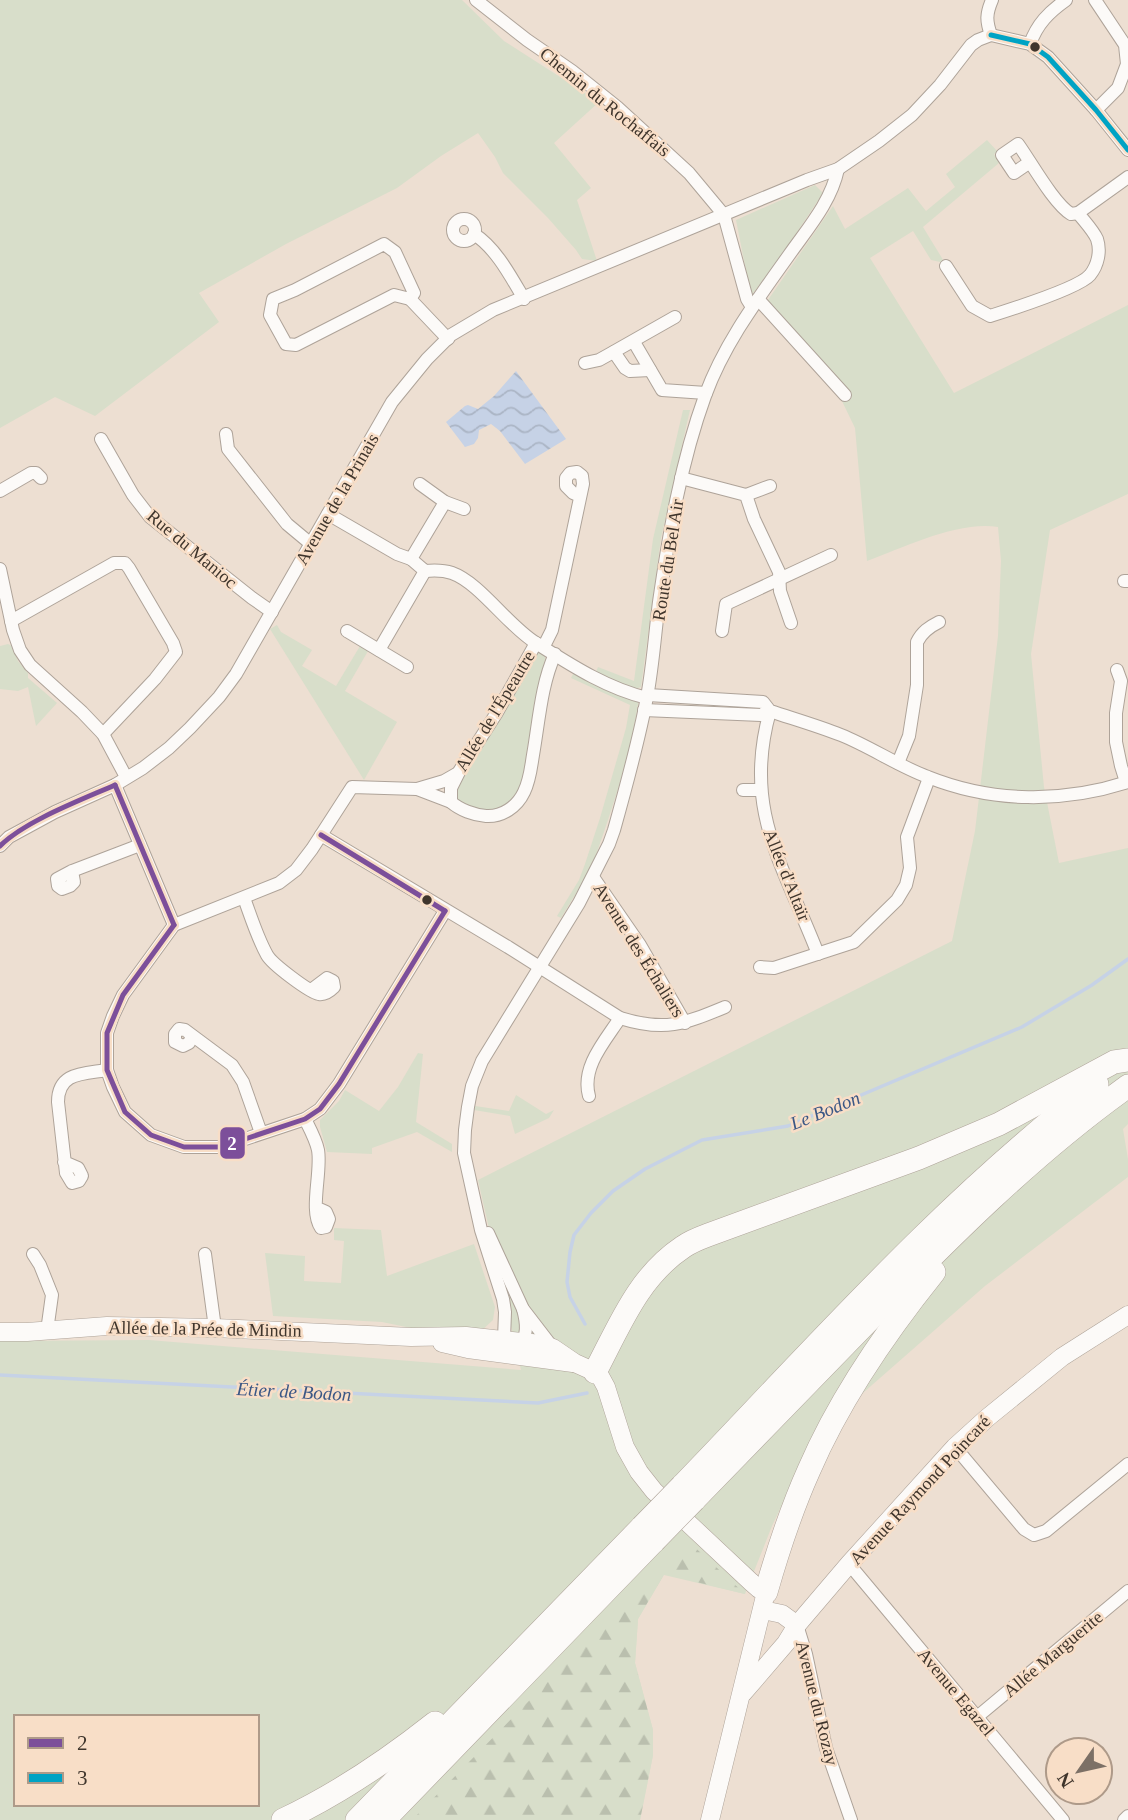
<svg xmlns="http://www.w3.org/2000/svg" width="1128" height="1820" font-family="Georgia,serif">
	<defs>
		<pattern id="forest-firs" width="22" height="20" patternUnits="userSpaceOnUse" patternTransform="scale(1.75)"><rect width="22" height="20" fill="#d8deca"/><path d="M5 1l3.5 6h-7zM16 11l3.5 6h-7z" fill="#babfae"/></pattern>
		<pattern id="water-waves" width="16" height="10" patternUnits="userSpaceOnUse" patternTransform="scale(1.75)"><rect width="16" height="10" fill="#c6d2e6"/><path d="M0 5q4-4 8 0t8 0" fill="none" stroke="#abb5c5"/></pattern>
	</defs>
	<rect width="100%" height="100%" fill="#eddfd2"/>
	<g fill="#d8deca" fill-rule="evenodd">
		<path d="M0 0H462L504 41 599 102 554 143 591 188 577 200 597 261 582 259 576 250 548 218 503 173 495 157 478 133 441 156 397 188 286 244 199 293 219 322 95 416 55 397 0 428Z"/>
		<path d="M987 140 998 152 994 154 999 163 923 227 945 263 931 260 913 231 870 258 954 393 1128 305V494L1050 530 1031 654 1044 787 1059 863 1128 848V1124L1123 1129 1128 1159V1177L985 1286 815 1435 772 1526 745 1594 664 1575 638 1619 635 1663 653 1730V1755L640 1820H0V1341L149 1340 521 1370 478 1180 952 941 975 831 998 636 1001 561 998 527C957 521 906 547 867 561L855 428 840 397 761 310 833 206 845 229 908 188 926 211 955 187 946 174ZM16 1717H257V1804H16Z"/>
		<path d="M815 185 823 193 786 249 751 296 736 220Z"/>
		<path d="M683 410H690L661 538 641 687 635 689 595 674 598 667 634 681 653 539Z"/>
		<path d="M277 625 281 632 312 650 302 666 336 686 360 646 368 651 345 691 397 722 364 780 270 629Z"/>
		<path d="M8 644 12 646 18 661 28 673V678L57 703 36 726 28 687 18 691 0 689V646Z"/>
		<path d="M539 651 545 656V659L534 729 530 732 526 755 529 759 524 786 515 801 493 813 458 804 453 792Z"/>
		<path d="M574 672 639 698C630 759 609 819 588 877H586L561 918 557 916 579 880 585 864 600 818 626 728 630 705 571 678Z"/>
		<path d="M418 1053 423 1054 416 1122 452 1144V1152L417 1132 372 1148V1154L327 1152 320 1127V1120L339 1101 345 1090 379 1111 398 1087Z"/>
		<path d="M516 1095 546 1114 554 1110 549 1118 515 1134 510 1116 474 1110 475 1106 509 1111Z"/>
		<path d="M334 1228 381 1230 387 1276 474 1244 495 1307 493 1320 481 1331 411 1328 382 1322 273 1316 265 1253 305 1256 304 1281 341 1283 344 1241 334 1240Z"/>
	</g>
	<path fill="url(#forest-firs)" d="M687 1540 745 1594 664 1574 638 1619 635 1663 653 1730V1755L640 1820H412Z"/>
	<path fill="url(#water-waves)" d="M516 371 566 439 525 464 500 431 491 424 479 430 478 438 474 444 465 447 446 422 465 406 468 405 478 409 494 396Z"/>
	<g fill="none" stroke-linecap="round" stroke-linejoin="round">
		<g stroke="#c6d2e6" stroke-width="3.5">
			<path d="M585 1324 570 1297 567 1282 570 1252 574 1235 591 1213 613 1191 645 1169 702 1140 788 1126 1022 1027 1092 985 1128 959"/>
			<path d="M0 1375 538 1403 587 1393"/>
		</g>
		<g stroke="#aea399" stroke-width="14">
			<g id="street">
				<path d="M476 0 527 40 572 71 617 107 689 173 724 215 747 299 752 307"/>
				<path d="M1095 0 1125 45 1127 64 1118 88 1096 110"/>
				<path d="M991 35 1030 44 1048 57 1096 110 1128 150"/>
				<path d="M991 35C986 21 986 14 992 0"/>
				<path d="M1030 44C1037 24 1049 12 1066 0"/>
				<path d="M1030 162 1014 173 1002 155 1018 144C1031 162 1054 204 1071 214L1078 213 1128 177"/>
				<circle cx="464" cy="230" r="11"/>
				<path d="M474 234C496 248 511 277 524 299"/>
				<path d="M384 244 395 252 414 293 410 299 394 295 296 345 286 344 270 315 273 299 295 290Z"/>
				<path d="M946 266 972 306 990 316C1009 310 1079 288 1090 275 1098 265 1101 251 1097 239 1093 230 1084 221 1078 213"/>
				<path d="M410 299 448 339"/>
				<path d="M758 299 845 395"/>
				<path d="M634 342 662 390 706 393"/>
				<path d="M614 352 625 368 630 371 650 370"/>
				<path d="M585 363 599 360 608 355 675 317"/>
				<path d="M226 434 228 449 287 524 311 544"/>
				<path d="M101 439 133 495 150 517 252 598 272 612"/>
				<path d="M681 478 746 495 754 519 779 572 780 591 791 623"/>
				<path d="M420 484 445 502 464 509"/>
				<path d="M0 491 31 473H36L41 478"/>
				<path d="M746 495 770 486"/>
				<path d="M328 514 397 554 411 559 425 571C435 570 443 570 452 573 480 583 508 626 536 643 571 665 606 688 647 698"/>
				<path d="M411 559 445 502"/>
				<path d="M0 569 13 630 20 650 30 665 82 712 103 734 126 777"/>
				<path d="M1124 581H1128"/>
				<path d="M11 621 114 563H125L129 568 173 643 176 652 155 679 103 734"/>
				<path d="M347 631 407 667"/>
				<path d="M722 631 726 604 831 555"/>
				<path d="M536 643 496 714 460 770 451 788V802C460 810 474 815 486 816 502 817 517 807 524 792 530 780 531 767 533 755 539 721 541 685 555 654"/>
				<path d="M544 646 552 630 583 484 582 476 577 472 570 473 566 478V486L573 493 580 496"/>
				<path d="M379 650 425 571"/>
				<path d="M1117 670 1121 681 1116 713V742L1121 766 1126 782"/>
				<path d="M648 695 763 702 770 711C794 719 818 726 841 735 871 747 898 766 928 777 993 803 1063 803 1128 782"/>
				<path d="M644 710 761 715 770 711"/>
				<path d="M770 711C742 810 784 866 818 954"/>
				<path d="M898 763 909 736 917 685V642C922 632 929 627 939 622"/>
				<path d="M115 785 174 925"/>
				<path d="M417 789 444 781 458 773"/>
				<path d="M743 790H761"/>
				<path d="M321 835 508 947 620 1018C665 1032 684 1024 725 1007"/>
				<path d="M0 846 9 837 55 812 115 785 143 768 169 748 190 728 219 697 236 674 392 402 427 359 451 335 493 310 807 180 838 169 879 141 912 115 940 85 971 45 978 40 991 35"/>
				<path d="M72 871 74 882 70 886 62 889 58 886 57 879 72 871 140 845"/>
				<path d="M593 877 640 945 685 1023"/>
				<path d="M244 898C251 917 257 937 267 955 272 964 309 992 319 994 325 995 330 991 334 987L333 981 327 978 311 990"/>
				<path d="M445 911 339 1084 320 1109 305 1119 221 1147H184L151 1135 125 1112 113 1087 107 1070V1033L113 1016 123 995 174 925 279 883 296 870 312 849 352 787 417 789 451 802"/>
				<path d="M760 967 774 968 854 942 897 900 906 885 910 868 907 837 929 778"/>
				<path d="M192 1036 189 1043 183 1046 175 1042V1034L179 1029 185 1030 232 1065 243 1082 261 1133"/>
				<path d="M589 1096C581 1067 605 1041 620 1018"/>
				<path d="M305 1119C310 1129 316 1140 318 1150 322 1171 309 1211 321 1228L326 1227 329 1219 326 1212 317 1208"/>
				<path d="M64 1162 78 1168 82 1176 79 1181 72 1183 66 1173 58 1102C58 1072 83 1074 107 1070"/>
				<path d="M488 1233 523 1309 553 1348"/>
				<path d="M33 1254 40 1265 52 1295 47 1331"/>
				<path d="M205 1254 215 1328"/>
				<path d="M509 1347 504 1339 505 1312 503 1299 481 1230 464 1153 465 1130 468 1107 472 1086 482 1061 579 903 609 844 614 830C626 787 639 740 647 697 653 665 655 633 659 602 669 533 681 462 705 396 724 344 757 300 789 255 808 228 831 202 838 169"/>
				<path d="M519 1348C528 1335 527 1324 523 1309"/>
				<path d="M955 1447 1024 1529 1034 1535 1046 1531 1128 1464"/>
				<path d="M849 1564 1063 1820"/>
				<path d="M797 1625 806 1654 826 1748 851 1820"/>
				<path d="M977 1717 1128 1591"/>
				<path d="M1124 1820 1128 1816"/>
			</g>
		</g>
		<g stroke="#aea399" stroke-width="19">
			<g id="secondary">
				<path d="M0 1332H27L107 1326 215 1328 411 1337 466 1336 541 1344 553 1348 575 1363 595 1372 600 1376 606 1387 625 1447 639 1472 654 1491 751 1582 759 1589 766 1592 710 1820"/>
				<path d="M442 1343 468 1349 573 1363"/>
				<path d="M763 1610 782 1614 797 1625"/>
				<path d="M743 1693 786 1643 797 1625 849 1564 955 1447 987 1418 1062 1357 1128 1315"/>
			</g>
		</g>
		<g stroke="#aea399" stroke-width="24">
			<g id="highway">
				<path d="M595 1372C620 1325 638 1277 683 1247 690 1242 700 1238 708 1235L919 1158 999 1124 1114 1062 1128 1060"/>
				<path d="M682 1486C815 1348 944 1201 1097 1084"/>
				<path d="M694 1500C753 1439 813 1378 872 1317 952 1235 1034 1153 1128 1086"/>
				<path d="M766 1592C778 1550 791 1510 809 1470 840 1398 885 1333 934 1272"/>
				<path d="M283 1820C338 1794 387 1761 435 1723"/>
				<path d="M357 1820 642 1527"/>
				<path d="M384 1820 654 1541"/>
			</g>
		</g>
		<use href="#street" stroke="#fcfaf8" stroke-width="12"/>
		<use href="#secondary" stroke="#fcfaf8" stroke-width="18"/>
		<use href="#highway" stroke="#fcfaf8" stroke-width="23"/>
		<g stroke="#aea399" stroke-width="24" stroke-linecap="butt">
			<g id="highway-bridge">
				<path d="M642 1527 682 1486"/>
				<path d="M654 1541 694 1500"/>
			</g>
		</g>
		<use href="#highway-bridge" stroke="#fcfaf8" stroke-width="23"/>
		<g stroke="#f8dec7" stroke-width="10">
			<g id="bus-1">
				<path d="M115 785 174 925"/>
				<path d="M321 835 445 911"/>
				<path d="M0 846C25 821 81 800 115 785"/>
				<path d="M174 925 123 995 107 1033V1070L125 1112 151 1135 184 1147H221L305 1119 320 1109 339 1084 445 911"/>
			</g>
		</g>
		<g stroke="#f8dec7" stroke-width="10">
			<path id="bus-2" d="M991 35 1030 44 1048 57 1096 110 1128 150"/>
		</g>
		<use href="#bus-1" stroke="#7c4f9a" stroke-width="5"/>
		<use href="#bus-2" stroke="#00a3c4" stroke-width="5"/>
	</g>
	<g fill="#3f352c" stroke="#f8dec7" stroke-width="2.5">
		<circle cx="1035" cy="47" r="6"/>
		<circle cx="427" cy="900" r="6"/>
	</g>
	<g text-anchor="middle" stroke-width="5" stroke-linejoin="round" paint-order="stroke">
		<g font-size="18" fill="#3f352c" stroke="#f8dec7">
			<text transform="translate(605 102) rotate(39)" y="6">Chemin du Rochaffais</text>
			<text transform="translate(337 499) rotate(-60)" y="6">Avenue de la Prinais</text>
			<text transform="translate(192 549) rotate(40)" y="6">Rue du Manioc</text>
			<text transform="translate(668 560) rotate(-81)" y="6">Route du Bel Air</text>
			<text transform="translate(495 711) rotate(-59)" y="6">Allée de l'Épeautre</text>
			<text transform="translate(787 875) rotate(68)" y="6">Allée d'Altaïr</text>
			<text transform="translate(639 950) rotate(58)" y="6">Avenue des Échaliers</text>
			<text transform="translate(205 1329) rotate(1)" y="6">Allée de la Prée de Mindin</text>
			<text transform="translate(920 1490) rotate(-47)" y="6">Avenue Raymond Poincaré</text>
			<text transform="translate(1053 1654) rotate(-40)" y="6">Allée Marguerite</text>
			<text transform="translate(956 1692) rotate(50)" y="6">Avenue Egazel</text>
			<text transform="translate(817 1703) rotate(76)" y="6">Avenue du Rozay</text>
		</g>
		<g font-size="19" font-style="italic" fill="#3b5785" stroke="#f8dec7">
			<text transform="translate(825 1110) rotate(-22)" y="7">Le Bodon</text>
			<text transform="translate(294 1391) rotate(3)" y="7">Étier de Bodon</text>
		</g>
	</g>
	<rect stroke="#f8dec7" stroke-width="2.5" x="219" y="1126" width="27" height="34" rx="7" fill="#7c4f9a"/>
	<g font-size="19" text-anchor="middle" font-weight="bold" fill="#fff">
		<text x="232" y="1150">2</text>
	</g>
	<rect x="14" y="1715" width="245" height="91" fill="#f8dec7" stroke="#ae9a89" stroke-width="2"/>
	<rect x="28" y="1738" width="35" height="10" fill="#7c4f9a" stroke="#ae9a89" stroke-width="2"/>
	<text x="77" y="1750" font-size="21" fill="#3f352c">2</text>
	<rect x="28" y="1773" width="35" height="10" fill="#00a3c4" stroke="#ae9a89" stroke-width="2"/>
	<text x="77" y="1785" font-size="21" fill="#3f352c">3</text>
	<g transform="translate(1079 1771) rotate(236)"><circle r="33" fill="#f8dec7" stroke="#ae9a89" stroke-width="2"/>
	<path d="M0-5L12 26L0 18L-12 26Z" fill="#7c7066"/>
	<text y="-10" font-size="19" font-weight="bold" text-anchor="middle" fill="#3f352c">N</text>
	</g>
</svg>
